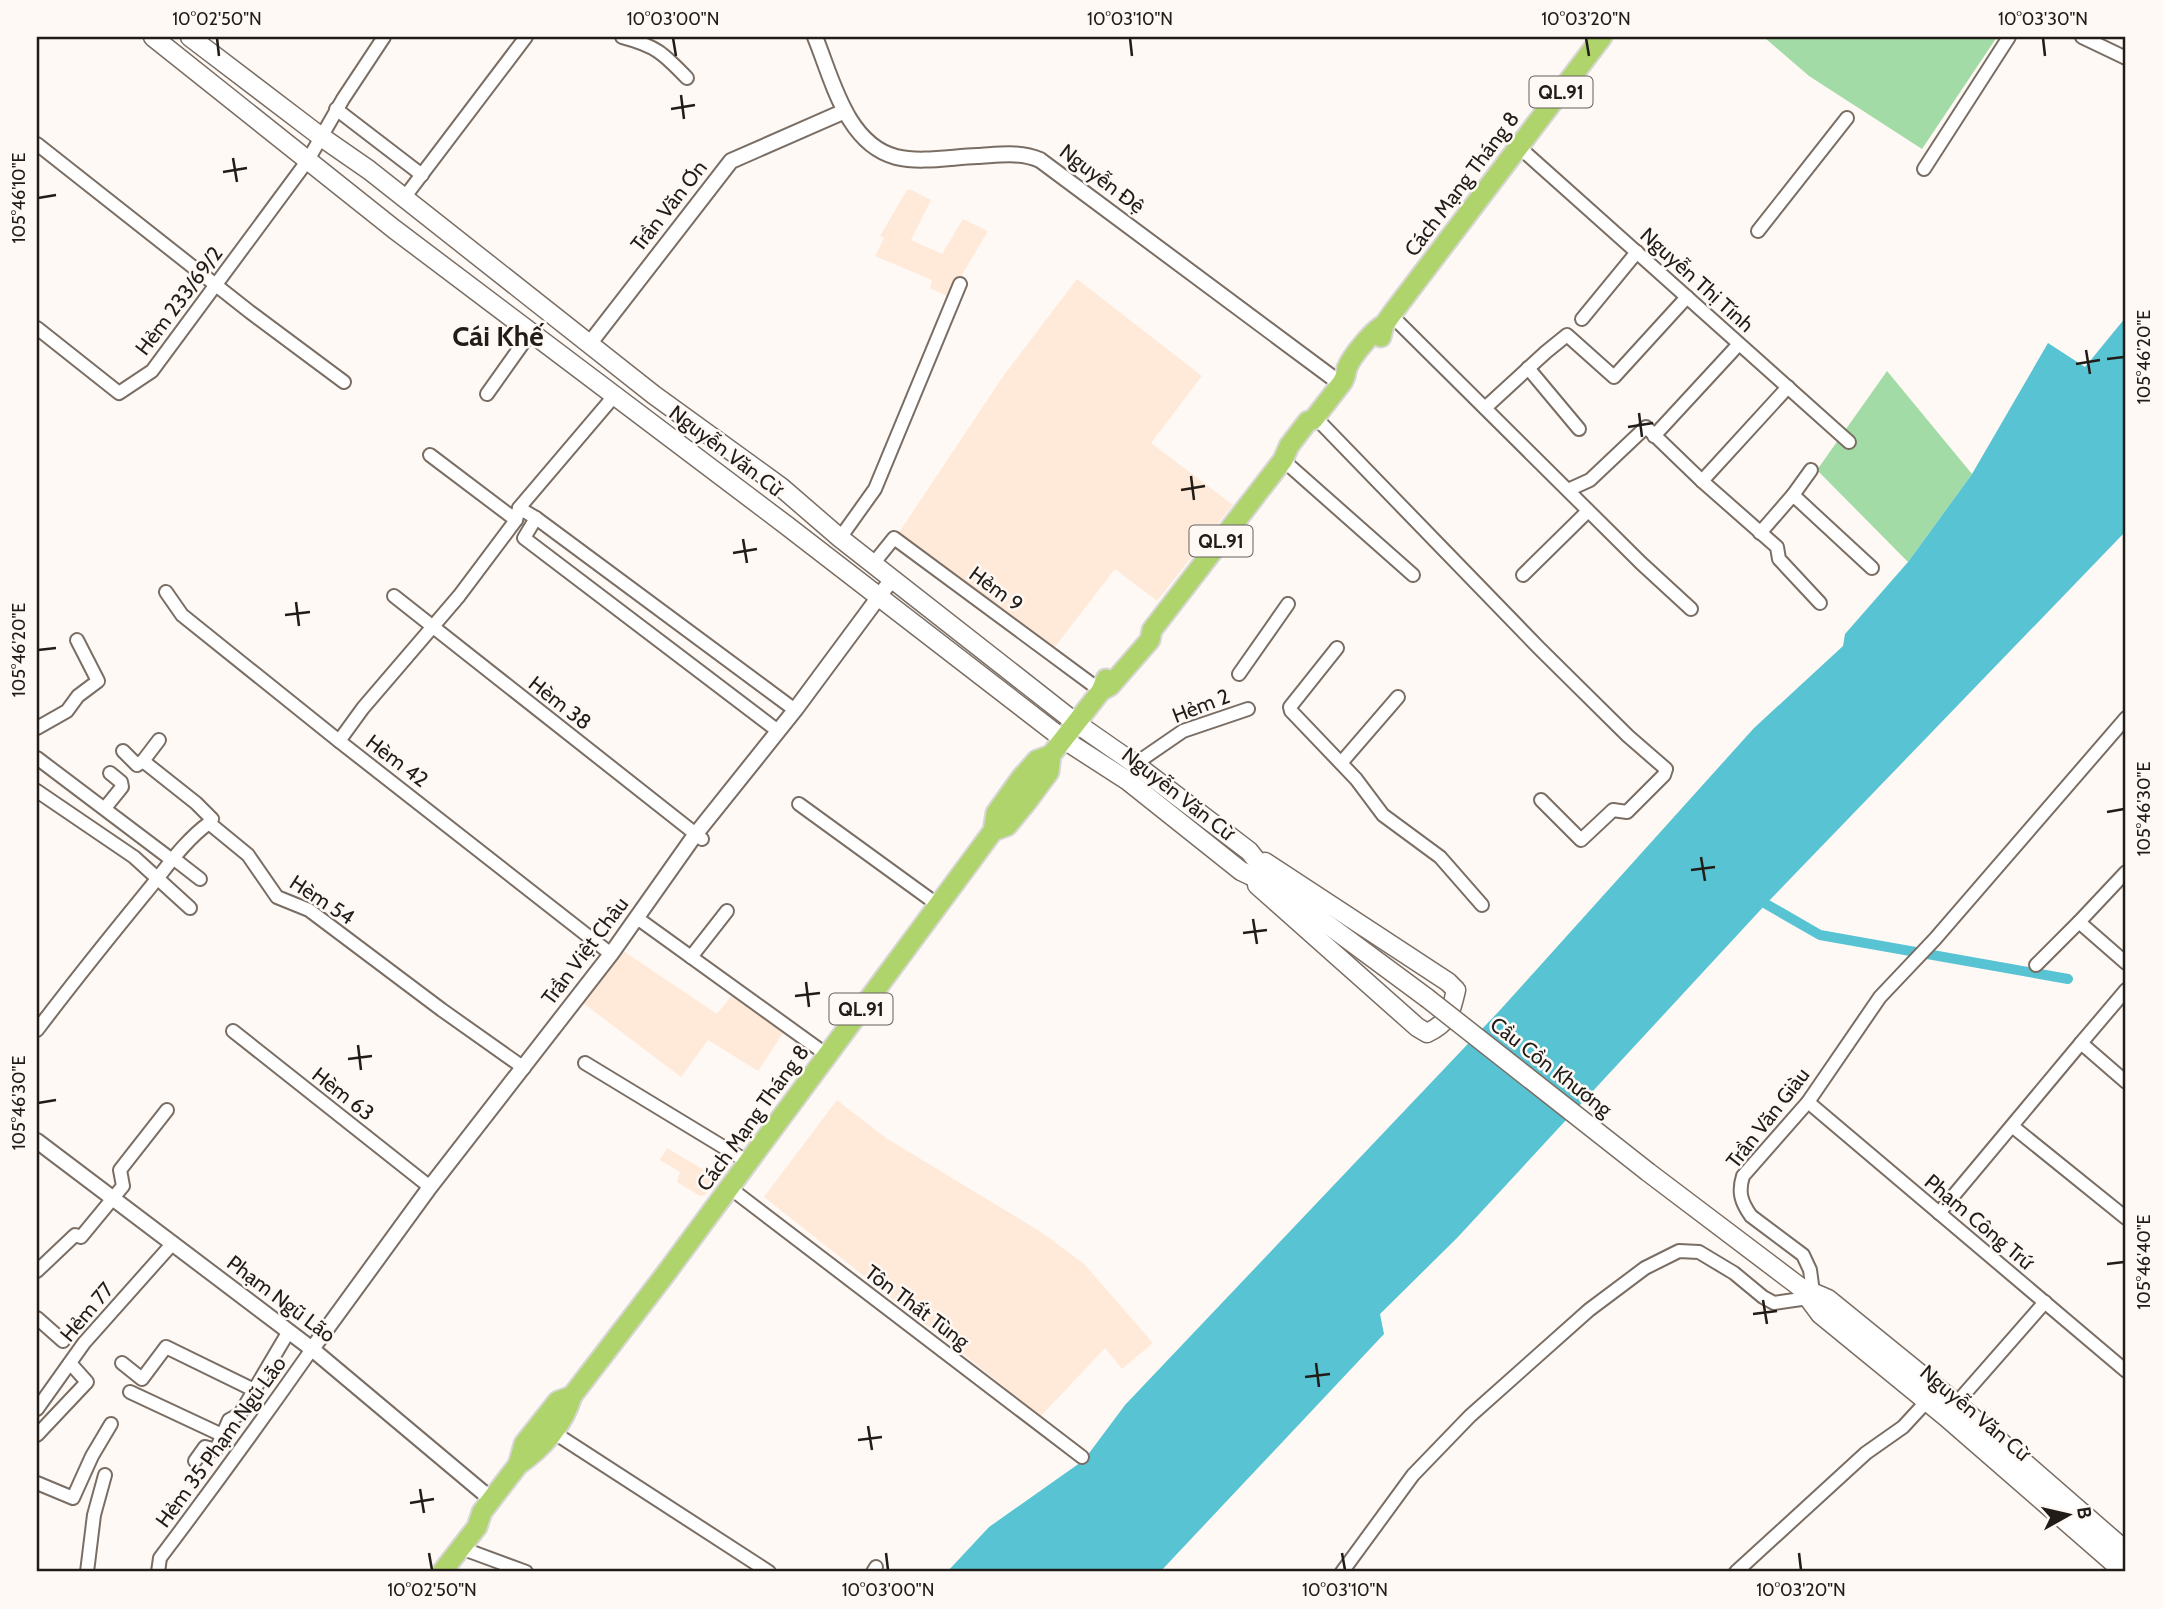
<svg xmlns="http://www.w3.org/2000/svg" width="2163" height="1609" font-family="Cabin,sans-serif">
	<rect width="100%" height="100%" fill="#fff9f5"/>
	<g fill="#ffeada">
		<path d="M907 190H912L931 200 911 240 942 254 963 219 988 231 949 297 930 288 932 280 875 256 884 238 880 236Z"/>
		<path d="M1077 279 1202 376 1151 443 1233 505 1157 601 1115 569 1051 652 896 537 1004 375Z"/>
		<path d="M622 950 717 1014 733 994 783 1033 758 1071 708 1040 681 1077 583 1003Z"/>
		<path d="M837 1100 886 1138 1041 1232 1084 1264 1153 1343 1122 1369 1105 1348 1041 1416 764 1197Z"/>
		<path d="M667 1148 716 1177 705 1195 700 1196 677 1182 680 1172 660 1160Z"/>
	</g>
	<g fill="#a2dba6">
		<path d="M1767 37H1997L1922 149 1809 76 1766 39Z"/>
		<path d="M1887 371 1972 474 1908 562 1817 470Z"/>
	</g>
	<path fill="#58c4d3" d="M2126 317V531L1766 904 1457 1238 1380 1314 1384 1334 1160 1572H947L989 1527 1084 1460 1125 1405 1501 1009 1754 728 1843 646 1845 634 1908 562 1972 474 2048 343 2085 367Z"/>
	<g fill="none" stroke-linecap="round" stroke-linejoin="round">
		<path stroke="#58c4d3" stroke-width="10" d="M1766 904 1820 935 2068 979"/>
		<g stroke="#7a6e64" stroke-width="16">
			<g id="minor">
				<path d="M622 37C656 46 663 53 687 78"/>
				<path d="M2082 37 2126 58"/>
				<path d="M336 109 422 175"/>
				<path d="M37 144 250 312 344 382"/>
				<path d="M1519 147 1849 442"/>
				<path d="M1924 169 2009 37"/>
				<path d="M404 198 526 37"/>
				<path d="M1758 231 1847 118"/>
				<path d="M1391 315 1641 563 1691 609"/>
				<path d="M1582 319 1637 252"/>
				<path d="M37 328 119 393 152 371 308 160 343 99 384 37"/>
				<path d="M1528 368 1579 429"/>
				<path d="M487 394 531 332"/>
				<path d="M615 395 519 508 536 518 795 710"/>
				<path d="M1485 408 1546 352 1567 335 1614 377 1687 297"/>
				<path d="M1315 417 1539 648 1628 736 1666 769 1664 775 1627 812 1613 810 1581 840 1541 800"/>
				<path d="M1654 436 1739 344"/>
				<path d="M430 455 516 520"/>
				<path d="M1283 460 1413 575"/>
				<path d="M1702 481 1788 387"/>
				<path d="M1568 490 1590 480 1646 427 1702 481 1777 547 1779 559 1820 603"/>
				<path d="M1793 495 1811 470"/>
				<path d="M536 518 524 538 778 731"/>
				<path d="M1760 533 1793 495 1872 568"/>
				<path d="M840 538 875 489 960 284"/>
				<path d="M873 564 894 538 1101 691"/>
				<path d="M1523 575 1588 511"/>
				<path d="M166 592 182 615 339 741 611 954"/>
				<path d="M394 596 702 839"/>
				<path d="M1337 648 1290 707 1291 711 1356 779 1383 815 1440 857 1482 905"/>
				<path d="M1239 674 1288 604"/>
				<path d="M37 728 67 711 78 696 98 681 77 640"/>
				<path d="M159 740 143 761 196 803 212 819 209 823 248 855 277 897 309 910 442 1010 524 1068"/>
				<path d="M339 741 363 708 459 596 516 520 519 508"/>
				<path d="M123 751 137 765 143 761"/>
				<path d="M37 758 172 860"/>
				<path d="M1341 763 1398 697"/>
				<path d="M1135 764 1183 731 1248 709"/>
				<path d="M37 791 134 857 190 908"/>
				<path d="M799 804 938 905"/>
				<path d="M105 808 122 787 121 782 110 773"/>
				<path d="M173 858 200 879"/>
				<path d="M2126 872 2079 922 2126 963"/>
				<path d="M637 918 827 1055"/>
				<path d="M691 957 727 911"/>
				<path d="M2036 965 2079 922"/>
				<path d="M37 1030C72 984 108 939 144 895 165 870 183 842 209 823"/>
				<path d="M233 1031 430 1187"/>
				<path d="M2081 1043 2126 990"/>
				<path d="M585 1063 748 1162"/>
				<path d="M1808 1102 2126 1371"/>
				<path d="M2012 1126 2126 1218"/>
				<path d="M730 1188 1082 1457"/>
				<path d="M1939 1213 2081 1043 2126 1082"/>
				<path d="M37 1271 75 1235 81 1237 123 1186 120 1170 167 1110"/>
				<path d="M1813 1292 1810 1270 1803 1255 1751 1216C1741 1202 1738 1192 1743 1176L1808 1102 1880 997 1935 939 2126 718"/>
				<path d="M37 1318 63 1341"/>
				<path d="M122 1363 142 1379 166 1347 254 1390"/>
				<path d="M130 1392 222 1435"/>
				<path d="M1953 1407 2045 1302"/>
				<path d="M37 1409 84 1343 173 1243"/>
				<path d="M553 1432 769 1572"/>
				<path d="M37 1435 87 1382 70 1363"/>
				<path d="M195 1461 205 1447 216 1450 229 1420 240 1414 289 1331"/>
				<path d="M37 1483 73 1498 92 1456 111 1424"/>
				<path d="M461 1548 526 1572"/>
				<path d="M87 1572 94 1515 105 1475"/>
				<path d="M158 1572 160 1558C212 1489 263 1419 312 1349"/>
				<path d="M873 1572 876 1567"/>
				<path d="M1342 1572 1413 1475 1470 1416 1589 1310 1645 1268 1679 1251 1699 1252 1734 1273 1763 1297 1774 1303 1808 1298"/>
				<path d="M1736 1572 1866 1453 1903 1427 1927 1401"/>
			</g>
		</g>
		<g stroke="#7a6e64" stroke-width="18">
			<g id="tertiary">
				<path d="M815 37C832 78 846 144 896 157 921 163 951 157 977 156 998 155 1020 151 1040 160L1341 384"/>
				<path d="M590 343 731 161 845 111"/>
				<path d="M37 1141 312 1349 492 1500"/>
				<path d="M312 1349 430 1187 611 954 695 835 795 710 892 579"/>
			</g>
		</g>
		<g stroke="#7a6e64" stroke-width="21">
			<g id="secondary">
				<path d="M153 37 394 229 786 525 1063 739 1128 781 1241 871 1281 890 1427 998"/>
				<path d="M190 37 320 136 369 170 654 395 781 487 840 538 1076 723 1135 764 1249 851 1276 885"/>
				<path d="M1257 885 1417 1027 1427 1033C1449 1023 1451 1012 1456 990L1448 982 1265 862"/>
				<path d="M1648 1172 1800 1287 1828 1299 1956 1403 2126 1551"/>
				<path d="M1800 1287 1820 1314 1946 1417 2124 1572"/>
			</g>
		</g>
		<g stroke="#d7d6d5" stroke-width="23">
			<g id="trunk">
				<path d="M1381 337 1384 325 1391 315 1602 37"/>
				<path d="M1101 691 1110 686 1150 640 1152 630 1283 460 1289 446 1308 421 1313 420 1341 384C1346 378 1345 375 1347 368 1351 357 1374 329 1384 325"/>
				<path d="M993 831 1007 826 1026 803 1049 772 1051 755 1101 691 1106 679"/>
				<path d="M518 1465C543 1448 564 1424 572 1396L664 1276 971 861 993 831 996 813 1021 778 1037 760 1051 755"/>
				<path d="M442 1572 477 1527 482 1512 518 1465 524 1444 558 1401 572 1396"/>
			</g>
		</g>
		<use href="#minor" stroke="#fff" stroke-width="12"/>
		<use href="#tertiary" stroke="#fff" stroke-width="14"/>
		<use href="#secondary" stroke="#fff" stroke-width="18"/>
		<use href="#trunk" stroke="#afd46c" stroke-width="19"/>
		<g stroke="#7a6e64" stroke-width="21" stroke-linecap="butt">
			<path id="secondary-bridge" d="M1427 998 1648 1172"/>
		</g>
		<use href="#secondary-bridge" stroke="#fff" stroke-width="18"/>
	</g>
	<path fill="none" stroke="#211c18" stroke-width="2.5" d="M217 38 219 56M673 38 676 56M1130 38 1132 56M1586 38 1589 56M2043 38 2045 56M681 95 684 119M671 109 695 105M233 158 237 182M223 172 247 168M38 198 56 195M2086 350 2090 374M2107 359 2124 357M2076 364 2100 360M1639 413 1642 437M1628 427 1653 423M1191 476 1194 500M1181 490 1205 486M743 539 747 563M733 553 757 549M296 602 299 626M285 615 310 612M38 650 56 648M2107 812 2124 809M1701 857 1705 881M1691 870 1715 867M1253 919 1257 944M1243 933 1267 930M806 982 809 1007M795 996 820 993M358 1045 361 1070M348 1059 372 1056M38 1103 56 1100M2107 1264 2124 1262M1763 1300 1767 1324M1753 1314 1777 1311M1316 1363 1319 1387M1305 1377 1330 1374M868 1426 872 1450M858 1440 882 1437M420 1489 424 1513M410 1503 434 1499M429 1553 432 1570M886 1553 888 1570M1342 1553 1345 1570M1799 1553 1801 1570"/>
	<g text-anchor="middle" stroke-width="5" stroke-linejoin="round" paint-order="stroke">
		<g fill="#fff9f5" stroke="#645e5a" stroke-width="2">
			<rect x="1529.5" y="76.5" width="63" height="31" rx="5"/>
			<rect x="1189.5" y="525.5" width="63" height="31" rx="5"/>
			<rect x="829.5" y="993.5" width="63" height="31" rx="5"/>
		</g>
		<g font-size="19" font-weight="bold" fill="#211c18">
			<text x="1561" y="99">QL.91</text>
			<text x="1221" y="548">QL.91</text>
			<text x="861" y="1016">QL.91</text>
		</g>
		<g font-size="21" fill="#211c18" stroke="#fff9f5">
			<text transform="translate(1102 179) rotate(37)" y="7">Nguyễn Đệ</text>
			<text transform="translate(1462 184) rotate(-53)" y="7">Cách Mạng Tháng 8</text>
			<text transform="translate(669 206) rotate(-52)" y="7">Trần Văn Ơn</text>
			<text transform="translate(1697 280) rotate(42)" y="7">Nguyễn Thị Tính</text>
			<text transform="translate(179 301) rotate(-53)" y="7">Hẻm 233/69/2</text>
			<text transform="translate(726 451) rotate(37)" y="7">Nguyễn Văn Cừ</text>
			<text transform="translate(996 589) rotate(36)" y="7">Hẻm 9</text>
			<text transform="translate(560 703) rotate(38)" y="7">Hèm 38</text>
			<text transform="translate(1201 706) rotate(-21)" y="7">Hẻm 2</text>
			<text transform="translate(397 761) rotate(37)" y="7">Hèm 42</text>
			<text transform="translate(1178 794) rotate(38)" y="7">Nguyễn Văn Cừ</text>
			<text transform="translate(322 900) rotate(33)" y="7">Hèm 54</text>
			<text transform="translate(585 951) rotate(-53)" y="7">Trần Việt Châu</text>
			<text transform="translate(1551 1067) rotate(38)" y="7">Cầu Cồn Khương</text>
			<text transform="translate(343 1094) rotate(38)" y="7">Hèm 63</text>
			<text transform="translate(753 1118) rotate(-54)" y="7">Cách Mạng Tháng 8</text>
			<text transform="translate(1768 1118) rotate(-52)" y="7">Trần Văn Giàu</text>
			<text transform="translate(1979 1222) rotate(40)" y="7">Phạm Công Trứ</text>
			<text transform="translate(281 1299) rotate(37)" y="7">Phạm Ngũ Lão</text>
			<text transform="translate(917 1307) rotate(37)" y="7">Tôn Thất Tùng</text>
			<text transform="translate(87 1312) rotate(-50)" y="7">Hẻm 77</text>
			<text transform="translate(1975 1413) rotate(40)" y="7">Nguyễn Văn Cừ</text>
			<text transform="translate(221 1442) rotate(-54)" y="7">Hẻm 35 Phạm Ngũ Lão</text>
		</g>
		<g font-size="28" font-weight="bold" fill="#211c18" stroke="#fff9f5">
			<text x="498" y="346">Cái Khế</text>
		</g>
	</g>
	<rect width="2163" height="1609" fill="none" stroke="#fff9f5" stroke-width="77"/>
	<g transform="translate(2068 1515) rotate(82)" stroke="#fff9f5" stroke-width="5" paint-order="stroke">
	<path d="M0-5L12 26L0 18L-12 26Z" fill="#211c18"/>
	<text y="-10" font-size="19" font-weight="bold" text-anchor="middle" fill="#211c18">B</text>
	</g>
	<rect x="38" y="38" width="2086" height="1532" fill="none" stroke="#211c18" stroke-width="2.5"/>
	<g font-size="18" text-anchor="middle" fill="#211c18">
		<text x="217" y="25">10°02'50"N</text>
		<text x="673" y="25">10°03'00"N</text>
		<text x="1130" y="25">10°03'10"N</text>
		<text x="1586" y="25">10°03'20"N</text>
		<text x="2043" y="25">10°03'30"N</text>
		<text transform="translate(19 198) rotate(-90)" y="6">105°46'10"E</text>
		<text transform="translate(2144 357) rotate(-90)" y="6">105°46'20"E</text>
		<text transform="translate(19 650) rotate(-90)" y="6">105°46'20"E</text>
		<text transform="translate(2144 809) rotate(-90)" y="6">105°46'30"E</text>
		<text transform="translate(19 1103) rotate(-90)" y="6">105°46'30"E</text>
		<text transform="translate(2144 1262) rotate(-90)" y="6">105°46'40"E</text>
		<text x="432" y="1596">10°02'50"N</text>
		<text x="888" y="1596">10°03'00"N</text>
		<text x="1345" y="1596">10°03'10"N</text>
		<text x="1801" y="1596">10°03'20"N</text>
	</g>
</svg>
